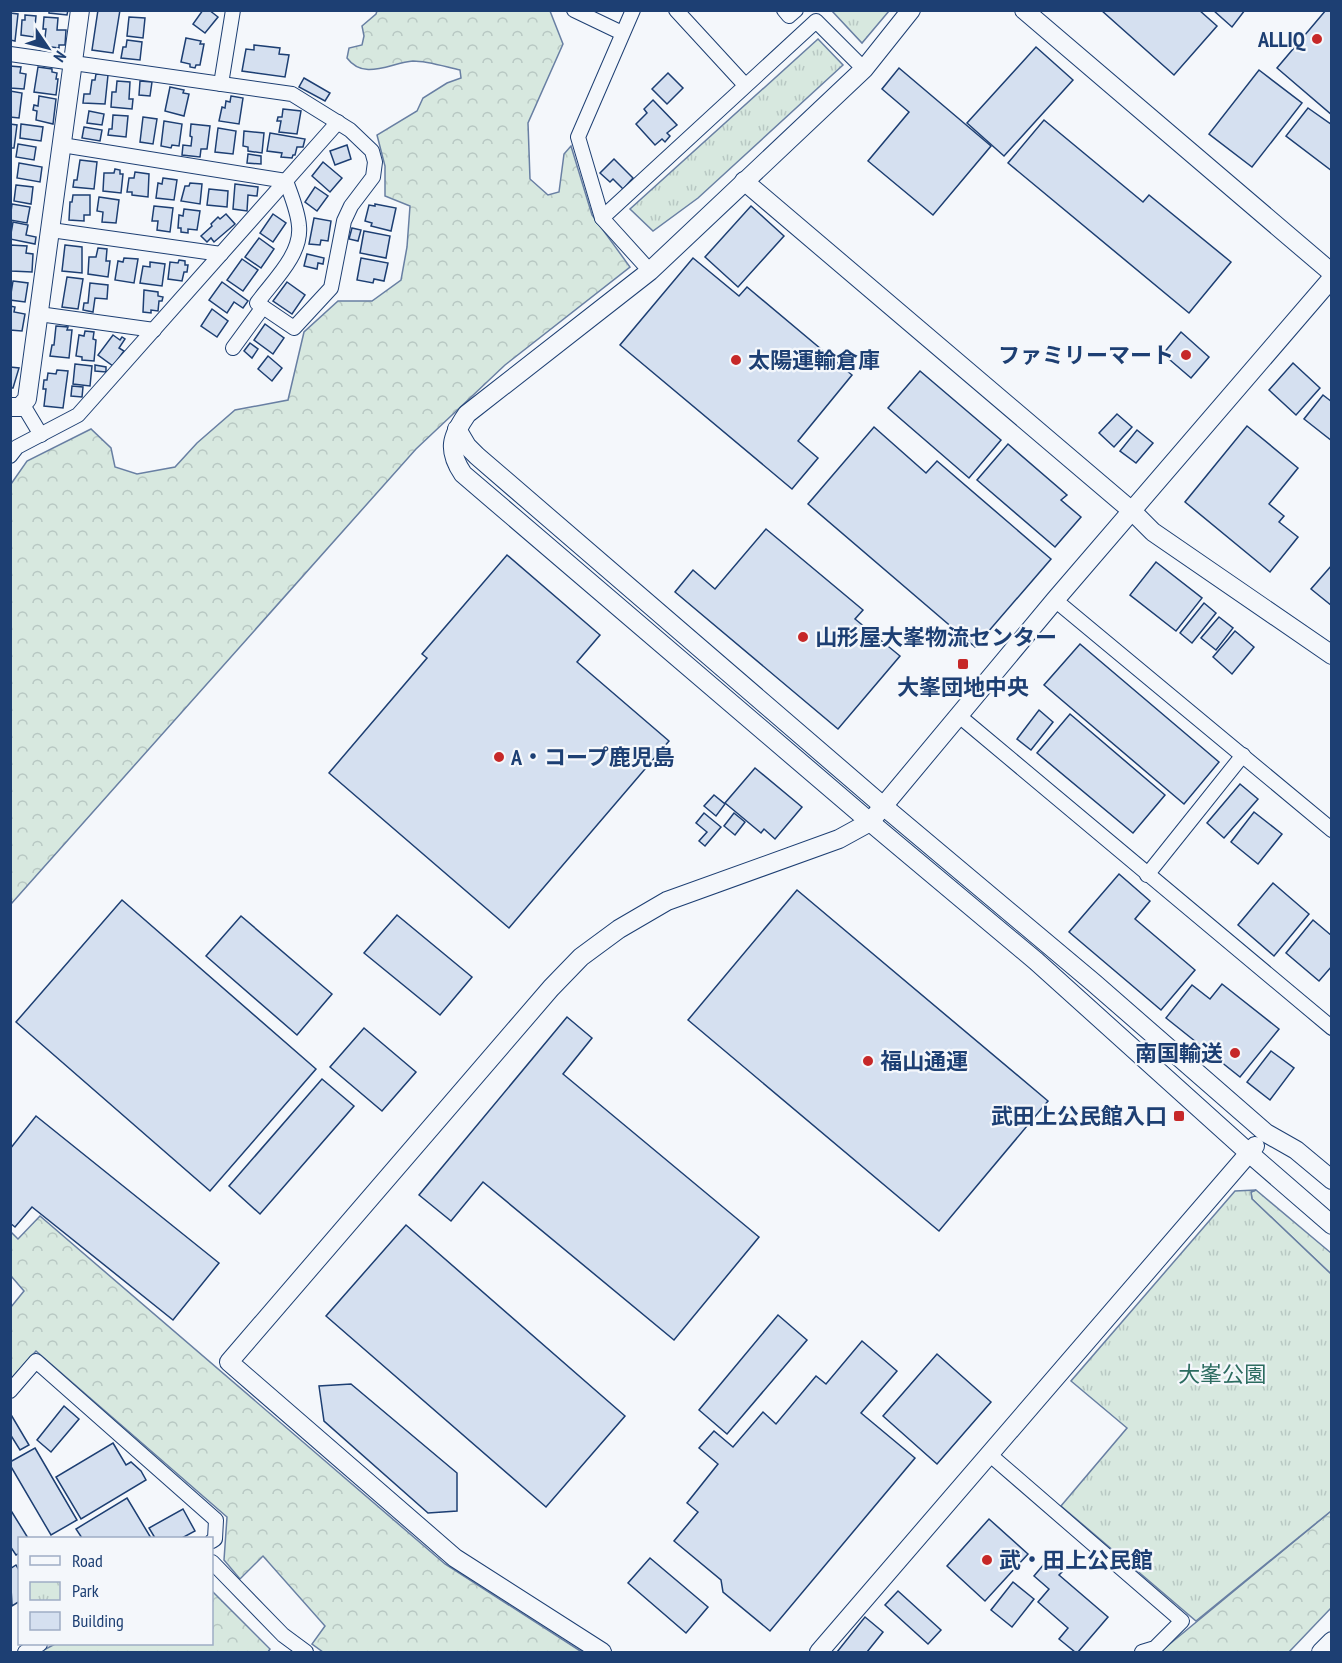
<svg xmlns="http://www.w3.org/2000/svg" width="1342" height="1663" font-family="'PT Sans Narrow','Noto Sans JP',sans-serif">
	<defs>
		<pattern id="forest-crowns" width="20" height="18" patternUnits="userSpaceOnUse" patternTransform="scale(1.5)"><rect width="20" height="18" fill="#d7e8df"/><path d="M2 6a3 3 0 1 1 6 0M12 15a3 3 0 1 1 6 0" fill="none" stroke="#b8c8c3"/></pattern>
		<pattern id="park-tufts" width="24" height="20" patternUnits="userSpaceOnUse" patternTransform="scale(1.5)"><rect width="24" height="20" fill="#d7e8df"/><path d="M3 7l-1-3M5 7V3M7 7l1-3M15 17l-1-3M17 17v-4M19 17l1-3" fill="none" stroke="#b8c8c3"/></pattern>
	</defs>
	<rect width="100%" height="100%" fill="#f4f7fb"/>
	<g fill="url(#forest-crowns)" stroke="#687fa3" stroke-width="1.5">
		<path d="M377 11H550L563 44 528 123 530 179 548 195 559 192 564 154 571 146 592 215 630 267 505 365 416 449 11 904V484L27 461 91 429 111 448 115 467 137 474 175 467 197 443 235 410 288 400 304 332 338 301H372L401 280 407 247 410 206 385 196V166L377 135 417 111 423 98 447 83 461 78 460 70C446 67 428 61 413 61 390 63 364 81 347 58L349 48 362 45 364 36 362 26 376 14Z"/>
		<path d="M1256 1190 1331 1253V1274L1252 1199 1251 1192Z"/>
		<path d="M40 1216 445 1564 582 1652H323L312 1644 325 1626 263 1556 240 1579 224 1560 227 1517 36 1351 11 1379V1307L24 1291 11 1276V1232L18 1239Z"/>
		<path d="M1331 1511V1608L1289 1652H1160Z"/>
		<path d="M212 1591 270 1649 268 1652H40L55 1644H212Z"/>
	</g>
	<g fill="url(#park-tufts)" stroke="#687fa3" stroke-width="1.5">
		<path d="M832 11H889L862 43Z"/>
		<path d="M818 39 843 65 698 198 653 231 630 209Z"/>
		<path d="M1256 1190 1251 1192 1252 1199 1331 1274V1511L1196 1621 1061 1506 1127 1428 1071 1381 1235 1191Z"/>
	</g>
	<g fill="#d5e0f0" stroke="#1d3f73" stroke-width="1.5">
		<path d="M49 10H68L67 15 49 13Z"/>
		<path d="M98 10H120L113 53 92 50Z"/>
		<path d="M203 10H209L218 17 205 33 193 24Z"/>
		<path d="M1101 10H1199L1217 26 1174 75Z"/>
		<path d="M1213 10H1245L1232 27Z"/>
		<path d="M1326 10H1332V115L1277 68Z"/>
		<path d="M10 13 18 14 15 41 10 40Z"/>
		<path d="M25 15 36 16 34 37 21 35 22 20H25Z"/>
		<path d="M44 17 58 18 57 30H66L65 45H59V48L44 46 46 29H43Z"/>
		<path d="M129 17 145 18 143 38 127 36Z"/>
		<path d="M186 38 201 41 200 44H204L200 65H196L195 68 190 67V64L181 62Z"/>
		<path d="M127 40 142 42 140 60 121 58 123 47H126Z"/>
		<path d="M254 45 280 48 279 54 289 55 285 77 242 71 246 49 254 50Z"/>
		<path d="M1036 47 1073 80 1004 156 967 123Z"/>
		<path d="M10 66 21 67 20 73 26 74 24 89 10 88Z"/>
		<path d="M38 67 52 69V72L57 73 56 79H58L56 95 34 92Z"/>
		<path d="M899 68 991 146 933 215 868 161 909 112 882 89Z"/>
		<path d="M1259 70 1302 103 1252 167 1209 134Z"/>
		<path d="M668 73 683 88 667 104 652 89Z"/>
		<path d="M96 74 108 75 105 104 83 103 84 94H90L92 80H95Z"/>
		<path d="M304 78 330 93 325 101 299 87Z"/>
		<path d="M117 81 130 82 129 99H133L132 109 111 107 112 92H116Z"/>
		<path d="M140 81 152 82 150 96 139 95Z"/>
		<path d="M170 87 184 90 183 93 189 94 184 116 165 111Z"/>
		<path d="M10 91 22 93 19 118 10 117Z"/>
		<path d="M39 96 56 99 53 124 36 120 37 111 33 110 34 105 38 106Z"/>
		<path d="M231 96 243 98 239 124 219 121 222 107 225 108 226 101 230 102Z"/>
		<path d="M653 100 677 125 667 133 670 136 665 142 662 139 655 145 636 124 647 113 644 109Z"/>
		<path d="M1308 108 1332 125V171L1286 136Z"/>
		<path d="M283 109 301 111 297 134 279 132 281 121H277L278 117H282Z"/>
		<path d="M89 111 104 114 102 125 87 123Z"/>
		<path d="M113 115 128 116 126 137 108 135 109 129H112Z"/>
		<path d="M143 117 157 119 153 144 140 142Z"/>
		<path d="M1044 120 1143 202 1149 195 1231 262 1189 313 1008 163Z"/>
		<path d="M164 121 182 124 179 146 172 145 171 148 161 146Z"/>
		<path d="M10 124 17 125 14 148H10Z"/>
		<path d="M21 124 43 127 41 141 20 138Z"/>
		<path d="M191 124 210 126 207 149H201L200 157 182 155 183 145 191 146 192 137 190 136Z"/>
		<path d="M84 127 102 130 100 141 82 138Z"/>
		<path d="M218 128 236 131 233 154 215 152Z"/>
		<path d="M244 131 264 133 262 153 248 151V147L243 146Z"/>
		<path d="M270 133 305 139 303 147H297L295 155H293L292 158 281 157 282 153 267 151Z"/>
		<path d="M18 144 36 147 34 160 16 157Z"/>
		<path d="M347 145 351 159 335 165 330 151Z"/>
		<path d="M248 154 261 156V164L247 163Z"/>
		<path d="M614 159 633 178 623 189 613 179 610 182 600 173Z"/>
		<path d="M80 160 97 162 94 189 73 187 74 180H77Z"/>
		<path d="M323 162 342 178 330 192 312 176Z"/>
		<path d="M19 163 42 167 40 182 17 178Z"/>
		<path d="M115 169 120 170V174H123L121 193 103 191 104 173H114Z"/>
		<path d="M135 172 149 174 148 197 132 195V192H127L129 178H134Z"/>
		<path d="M163 178 177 180 174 200 156 198 158 183 162 184Z"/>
		<path d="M190 183 202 184 200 204 181 201 185 186H189Z"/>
		<path d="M235 184 258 187 257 196 248 195 247 211 233 209Z"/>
		<path d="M16 185 33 187 31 204 14 201Z"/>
		<path d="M315 187 328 196 317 211 305 202Z"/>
		<path d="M209 189 228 191 227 207 207 205Z"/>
		<path d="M73 195H90V215H84V221L69 220 70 202H72Z"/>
		<path d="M99 197 119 200 116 223 102 222 103 212 97 211Z"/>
		<path d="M12 204 30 207 27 223 10 220Z"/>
		<path d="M375 204 396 208 391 231 371 226 372 223 365 221 369 205 375 206Z"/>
		<path d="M154 206 173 208 170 232 157 230 158 221H152Z"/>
		<path d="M751 206 784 236 738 287 705 257Z"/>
		<path d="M184 209 200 211 197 230 188 229V233L181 232V228H178L179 215 183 216Z"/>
		<path d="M226 214 235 224 214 242 211 238 207 242 201 236 212 226 211 224 218 217 220 219Z"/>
		<path d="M273 214 286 223 273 242 260 233Z"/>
		<path d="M314 218 331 221 328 241 321 240 320 245 309 244Z"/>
		<path d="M13 222 28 225 26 235 36 237 35 244 10 239Z"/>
		<path d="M352 228 361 230 358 241 349 239Z"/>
		<path d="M364 231 390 236 386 258 360 253Z"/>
		<path d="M259 238 274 249 261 268 245 257Z"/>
		<path d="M10 245 27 246 26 253 33 254 32 272 11 271Z"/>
		<path d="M65 245 82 247V273L62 271Z"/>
		<path d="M98 248 107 249 106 261H110L108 277 88 274 89 257H96Z"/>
		<path d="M307 254 324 258 323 264 318 263 317 269 304 266Z"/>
		<path d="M124 258 138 259 134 283 115 280 118 261 123 262Z"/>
		<path d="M361 258 388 263 384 281 374 279 373 283 357 280Z"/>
		<path d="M693 258 739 296 747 287 852 375 798 441 818 458 792 489 620 345Z"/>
		<path d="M242 259 258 270 243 291 227 280Z"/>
		<path d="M179 260 185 261V265H188L187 272H184L182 281 168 279 170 262 178 263Z"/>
		<path d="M150 262 165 264 162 286 140 283 143 266 150 267Z"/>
		<path d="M67 277 83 279 78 309 62 307Z"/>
		<path d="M13 281 28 283 25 302 10 300Z"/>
		<path d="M222 282 248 301 243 308 234 302 227 313 209 300Z"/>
		<path d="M287 282 305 295 292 314 273 301Z"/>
		<path d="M90 283 108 285 107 299 95 298 93 312 83 310 84 303H88Z"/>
		<path d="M144 290 158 292V296L163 297 162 301H159L158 311 151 310V313L143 312Z"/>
		<path d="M10 306 15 307 14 312 25 314 22 331 10 330Z"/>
		<path d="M212 309 228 321 217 337 201 326Z"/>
		<path d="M265 324 284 338 273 354 254 340Z"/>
		<path d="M56 326 68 327 67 330H72L69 358 50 356 52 345H54Z"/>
		<path d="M85 331 94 332 93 339 96 340 94 361 82 360V357L76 356 79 335 84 336Z"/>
		<path d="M1181 332 1209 357 1191 378 1163 354Z"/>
		<path d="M113 335 120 340 122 337 125 339 119 348 124 351 113 366 98 355Z"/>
		<path d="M250 343 258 349 252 358 244 351Z"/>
		<path d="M268 356 282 368 272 381 258 369Z"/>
		<path d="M1293 363 1320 388 1296 415 1269 390Z"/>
		<path d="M75 364 92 366 90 386 73 384Z"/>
		<path d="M95 365 106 367V372L95 371Z"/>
		<path d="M10 367 19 368 13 388H10Z"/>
		<path d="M57 370 68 371 63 408 44 406 46 389H43L44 380H47L48 373 56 374Z"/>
		<path d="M920 371 1001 440 969 478 888 408Z"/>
		<path d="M72 386 83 387 82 397 71 396Z"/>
		<path d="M1323 395 1332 402V441L1304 419Z"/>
		<path d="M1117 414 1132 427 1114 447 1099 433Z"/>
		<path d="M1247 426 1298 468 1269 504 1284 516 1279 522 1298 537 1270 572 1185 502Z"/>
		<path d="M874 427 926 473 937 461 1051 559 975 647 808 504Z"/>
		<path d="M1137 430 1153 443 1136 463 1120 451Z"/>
		<path d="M1008 444 1067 495 1061 500 1081 517 1055 547 977 480Z"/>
		<path d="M766 529 863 610 855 619 900 656 838 729 675 592 693 570 715 589Z"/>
		<path d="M507 555 600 635 577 662 669 741 509 928 329 773 427 658 422 654Z"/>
		<path d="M1156 562 1202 598 1176 631 1130 595Z"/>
		<path d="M1332 565V606L1311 589Z"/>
		<path d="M1204 603 1216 613 1192 643 1180 633Z"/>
		<path d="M1219 617 1233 628 1216 650 1201 638Z"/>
		<path d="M1235 631 1254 647 1232 674 1213 657Z"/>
		<path d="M1080 644 1219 762 1184 804 1044 685Z"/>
		<path d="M1039 710 1053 722 1031 750 1017 739Z"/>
		<path d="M1070 714 1165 795 1133 833 1037 753Z"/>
		<path d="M755 768 802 807 775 839 764 829 761 833 725 803Z"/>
		<path d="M1240 784 1258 799 1224 838 1207 823Z"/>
		<path d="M714 795 725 804 716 816 704 806Z"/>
		<path d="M1254 812 1282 834 1258 864 1231 842Z"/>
		<path d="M704 813 721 827 705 846 699 841 707 832 696 823Z"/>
		<path d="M734 813 745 822 735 835 724 826Z"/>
		<path d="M1119 874 1150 901 1135 919 1195 970 1161 1010 1069 932Z"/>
		<path d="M1273 883 1309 914 1274 956 1238 925Z"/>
		<path d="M797 890 1048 1101 939 1231 688 1020Z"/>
		<path d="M122 900 316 1069 210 1191 16 1022Z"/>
		<path d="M397 915 472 977 440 1015 364 953Z"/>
		<path d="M241 916 332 994 297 1035 206 956Z"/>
		<path d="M1313 920 1332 936V966L1319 981 1286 953Z"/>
		<path d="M1222 984 1279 1029 1240 1077 1166 1018 1192 985 1210 999Z"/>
		<path d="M567 1017 592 1038 563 1074 759 1237 674 1340 483 1182 451 1221 419 1195Z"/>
		<path d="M364 1028 416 1072 382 1111 330 1067Z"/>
		<path d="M1271 1051 1294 1068 1270 1100 1247 1082Z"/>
		<path d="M322 1079 354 1106 260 1214 229 1186Z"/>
		<path d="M36 1116 219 1263 173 1320 32 1207 15 1227 10 1223V1149Z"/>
		<path d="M406 1225 625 1416 546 1507 326 1316Z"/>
		<path d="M778 1315 807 1340 727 1434 699 1410Z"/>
		<path d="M862 1341 897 1371 861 1413 915 1458 770 1631 723 1592 721 1580 674 1541 698 1512 687 1503 718 1464 699 1448 714 1431 733 1447 763 1412 776 1424 816 1376 826 1384Z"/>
		<path d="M937 1354 991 1402 937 1464 883 1416Z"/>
		<path d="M351 1384 457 1473V1511L428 1513 324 1421 319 1386Z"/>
		<path d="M64 1406 79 1419 51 1452 37 1440Z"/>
		<path d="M10 1413 29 1445 20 1450 10 1434Z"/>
		<path d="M113 1443 126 1465 131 1462 141 1471 146 1480 81 1519 56 1477Z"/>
		<path d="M35 1448 77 1520 51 1535 10 1465V1462Z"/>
		<path d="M127 1498 151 1538H82L76 1529Z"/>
		<path d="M10 1509 28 1538H20V1553L16 1555 10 1546Z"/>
		<path d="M183 1509 195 1531 182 1538H155L149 1528Z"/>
		<path d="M989 1519 1028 1554 985 1601 947 1566Z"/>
		<path d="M1050 1557 1065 1569 1059 1575 1108 1617 1078 1652H1075L1059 1639 1068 1628 1038 1602 1049 1589 1034 1576Z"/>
		<path d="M650 1558 708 1607 686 1633 628 1583Z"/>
		<path d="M16 1565 20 1572V1601L12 1606 10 1569Z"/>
		<path d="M1013 1582 1034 1599 1012 1627 991 1610Z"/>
		<path d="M898 1591 941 1630 928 1644 885 1605Z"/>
		<path d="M865 1617 883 1632 867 1652H837Z"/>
	</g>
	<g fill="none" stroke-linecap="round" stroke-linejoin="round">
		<g stroke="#1d3f73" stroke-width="16">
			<g id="minor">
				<path d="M574 10 622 33"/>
				<path d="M633 10 578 137 602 218 650 271"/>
				<path d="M676 10 745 85"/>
				<path d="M784 10 789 16 796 10"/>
				<path d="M10 54 292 94 350 130 372 151 375 162 373 177 351 206 344 221 331 288 294 328 263 307"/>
				<path d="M221 84 233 10"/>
				<path d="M62 145 286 181C291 195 298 211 299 226 302 255 272 282 257 303L263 307 233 348"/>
				<path d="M602 218 816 21 864 69"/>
				<path d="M51 230 221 254"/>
				<path d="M39 314 154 330"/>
				<path d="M23 405 41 435"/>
				<path d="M10 456 17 447 78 415 338 122"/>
				<path d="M1055 600 1332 830"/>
				<path d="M958 715 1332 1028"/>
				<path d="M1147 875 1243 755"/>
				<path d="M10 1391 36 1361 216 1520 215 1539 212 1541"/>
				<path d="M989 1454 1182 1621 1155 1648 1142 1652"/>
				<path d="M212 1562 283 1635 306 1652"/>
				<path d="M25 1652 40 1644"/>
			</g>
		</g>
		<g stroke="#1d3f73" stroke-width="20">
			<g id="tertiary">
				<path d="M911 10 864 69 650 271 467 414C451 437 447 450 463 474L870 822 1036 961 1249 1153 1332 1225"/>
				<path d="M1024 10 1332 273"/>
				<path d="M744 181 1132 511 1153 532 1332 655"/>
				<path d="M10 407H20L27 399 80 10"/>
				<path d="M457 429 467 446 477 456 882 805 1094 983 1266 1133 1296 1150 1332 1180"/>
				<path d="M602 1652 455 1558 229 1362 551 988 581 957 619 929 667 901 839 839 870 822 1055 600 1332 278"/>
				<path d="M819 1652 1255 1146"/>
				<path d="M1321 1652 1332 1641"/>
			</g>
		</g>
		<use href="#minor" stroke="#f4f7fb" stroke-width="14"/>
		<use href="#tertiary" stroke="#f4f7fb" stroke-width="18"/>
	</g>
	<g fill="#c62828" stroke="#f4f7fb" stroke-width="2">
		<circle cx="1317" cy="39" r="6"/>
		<circle cx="1186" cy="355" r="6"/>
		<circle cx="736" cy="360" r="6"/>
		<circle cx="803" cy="637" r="6"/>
		<rect x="957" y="658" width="12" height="12" rx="3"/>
		<circle cx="499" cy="757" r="6"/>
		<circle cx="1235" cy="1053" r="6"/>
		<circle cx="868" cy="1061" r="6"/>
		<rect x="1173" y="1110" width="12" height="12" rx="3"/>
		<circle cx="987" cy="1560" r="6"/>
	</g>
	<g text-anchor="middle" stroke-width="4.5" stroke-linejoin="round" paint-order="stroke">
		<g font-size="22" font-weight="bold" fill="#1d3f73" stroke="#f4f7fb" text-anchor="start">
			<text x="1305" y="47" text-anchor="end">ALLIQ</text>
			<text x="1174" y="363" text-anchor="end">ファミリーマート</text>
			<text x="748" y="368">太陽運輸倉庫</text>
			<text x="815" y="645">山形屋大峯物流センター</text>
			<text x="963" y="695" text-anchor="middle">大峯団地中央</text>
			<text x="511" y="765">A・コープ鹿児島</text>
			<text x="1223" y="1061" text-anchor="end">南国輸送</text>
			<text x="880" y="1069">福山通運</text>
			<text x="1167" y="1124" text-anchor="end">武田上公民館入口</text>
			<text x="999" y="1568">武・田上公民館</text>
		</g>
		<g font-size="22" fill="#2c6c60" stroke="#f4f7fb">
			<text x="1222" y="1382">大峯公園</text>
		</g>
	</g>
	<rect width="1342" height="1663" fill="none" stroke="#1d3f73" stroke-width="24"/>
	<rect x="18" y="1537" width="195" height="108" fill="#f4f7fb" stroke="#9eadc5" stroke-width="1.5"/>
	<rect x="30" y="1556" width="30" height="9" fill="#f4f7fb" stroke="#9eadc5" stroke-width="1.5"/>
	<text x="72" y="1567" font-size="18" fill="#1d3f73">Road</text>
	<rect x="30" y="1582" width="30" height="18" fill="url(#park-tufts)" stroke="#9eadc5" stroke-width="1.5"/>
	<text x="72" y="1597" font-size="18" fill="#1d3f73">Park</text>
	<rect x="30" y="1612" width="30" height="18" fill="#d5e0f0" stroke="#9eadc5" stroke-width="1.5"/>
	<text x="72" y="1627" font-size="18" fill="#1d3f73">Building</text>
	<g transform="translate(48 48) rotate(125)" stroke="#f4f7fb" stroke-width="4.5" paint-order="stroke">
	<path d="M0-4.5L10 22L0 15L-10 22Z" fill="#1d3f73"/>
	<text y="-9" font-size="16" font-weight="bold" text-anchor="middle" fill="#1d3f73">N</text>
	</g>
</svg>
